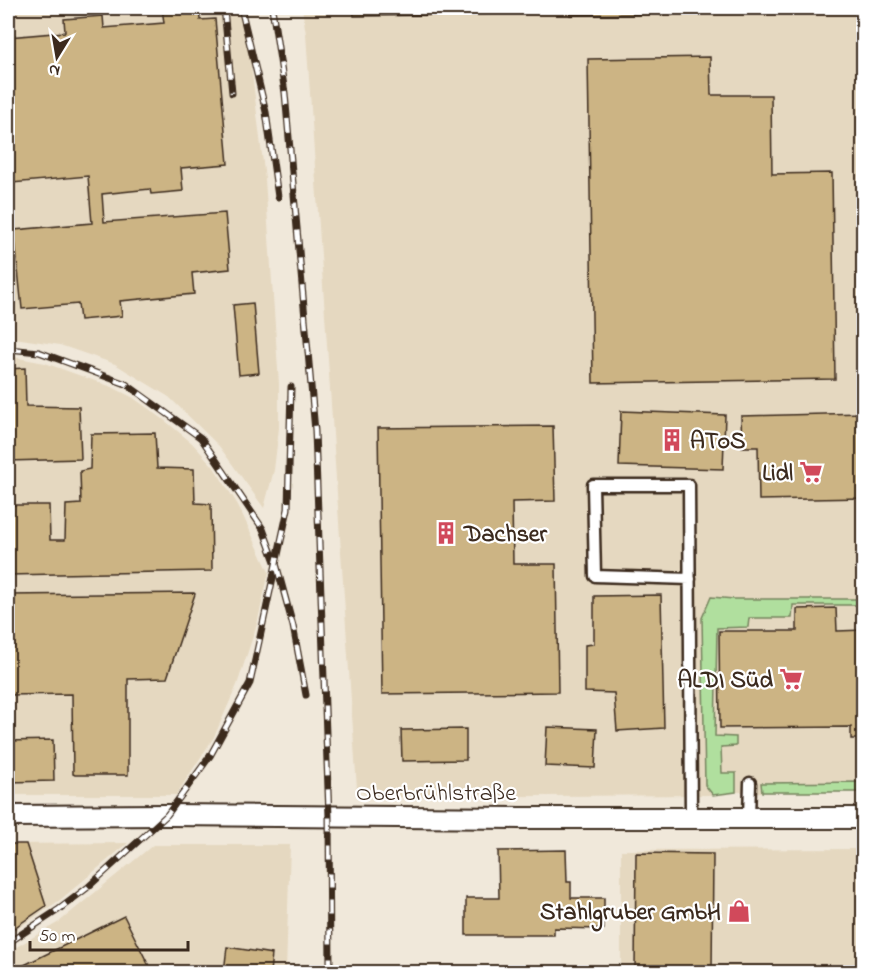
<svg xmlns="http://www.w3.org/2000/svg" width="871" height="980" font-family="'Indie Flower',sans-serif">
	<rect width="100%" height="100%" fill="#f0e8da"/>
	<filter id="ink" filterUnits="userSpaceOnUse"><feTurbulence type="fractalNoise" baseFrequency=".0167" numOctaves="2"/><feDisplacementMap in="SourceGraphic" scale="12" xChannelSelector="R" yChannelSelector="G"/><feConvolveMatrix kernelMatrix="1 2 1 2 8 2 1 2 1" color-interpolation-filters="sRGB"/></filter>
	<g filter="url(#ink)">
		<g fill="#e5d8c0">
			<path d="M8 8H244L265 179 279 384V428L274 470 264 508 219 446 169 397 115 364 60 345 8 337Z"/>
			<path d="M302 8H863V599H734L711 597 702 618 705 785 713 795 371 797 357 789 306 34Z"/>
			<path d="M8 356 45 363 112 387 132 397 163 419 192 443 213 466 238 505 269 572 257 624 237 685 214 737 176 795H8Z"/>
			<path d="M793 605H863V782L762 783V792H736V773H722L721 746H736L715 737 717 628 748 627V618H792Z"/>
			<path d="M128 843 60 900 8 935V844Z"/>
			<path d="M153 845H290L286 972H8V952L59 922Z"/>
			<path d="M863 849V972H621V850Z"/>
		</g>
		<g fill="#b0df9e" stroke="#76845e" stroke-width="1.5">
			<path d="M711 597 734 599H864L863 605H793L792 618H749L748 627 717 628 715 736 736 737V746L721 747 722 773H736V792L713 795 705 785 702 618Z"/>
			<path d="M863 782V792H762L761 783Z"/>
		</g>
		<g fill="#ccb484" stroke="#3b2a1e" stroke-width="1.5">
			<path d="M162 8H199L200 20 215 19 228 164 181 168 183 191 151 194 150 189 102 194 104 222 225 213 230 269 192 273 194 294 120 301 122 316 80 320 78 304 22 309 14 230 92 223 88 176 12 183 8 134V37L65 32 64 19 103 16 104 28 164 23Z"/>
			<path d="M353 8H513V14L354 16Z"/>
			<path d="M568 8H864V12L570 15Z"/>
			<path d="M710 57 711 95H771L772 174 832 173 835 379 593 383 588 59Z"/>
			<path d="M253 303 259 373 239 375 233 305Z"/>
			<path d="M25 368 26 406 79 407 81 459 8 461V369Z"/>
			<path d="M621 411 725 415 723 469 619 466Z"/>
			<path d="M864 413V498L759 500 758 447H742L741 416Z"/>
			<path d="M553 426 555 501 512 502 513 564H556L558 692 382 694 378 428Z"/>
			<path d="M155 433 157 468 194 469 195 503 211 504 212 570 210 571 8 575V505H49L50 540H65L66 505 81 504 80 471 90 469 91 434Z"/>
			<path d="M194 593 195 594 167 678 128 679V775H75L73 774 72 694 8 695V595Z"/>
			<path d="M661 595 664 728 617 731 614 693 585 692V645L594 644V596Z"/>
			<path d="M836 608 837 631 864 630V739H851V727L720 728 719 631H797V609Z"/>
			<path d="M547 727 597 729 595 768 545 766Z"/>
			<path d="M466 729V760L402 761 401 730Z"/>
			<path d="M53 740 54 781 8 782V741Z"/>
			<path d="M8 844H26L46 906 8 932Z"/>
			<path d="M566 850 567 882H571V898H604V929L554 928V935H466V898H499L498 851Z"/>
			<path d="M636 853 713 854 712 972H635Z"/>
			<path d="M124 916 152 972H10Z"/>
			<path d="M227 947 272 954 270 972H224Z"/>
		</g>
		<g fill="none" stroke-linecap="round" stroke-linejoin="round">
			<g stroke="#3b2a1e" stroke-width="15">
				<g id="service">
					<path d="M690 579 595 576 593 485H689L691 818"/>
					<path d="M749 818 750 783"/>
				</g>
			</g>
			<g stroke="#3b2a1e" stroke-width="24">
				<path id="minor" d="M8 816 167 815 520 818H864"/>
			</g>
			<use href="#service" stroke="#fff" stroke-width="10"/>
			<use href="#minor" stroke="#fff" stroke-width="20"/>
			<g stroke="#3b2a1e" stroke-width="7">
				<g id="rail">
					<path d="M224 8 232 93"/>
					<path d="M241 8 266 112 278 197"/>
					<path d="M272 8 285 93 315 431 329 817 330 972"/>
					<path d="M8 349 39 352 126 384 201 438 263 529 277 567 293 626 306 695"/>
					<path d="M8 943 58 910 87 888 167 815 210 756 250 683 288 509 291 387"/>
				</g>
			</g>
			<use href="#rail" stroke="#fff" stroke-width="4.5" stroke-dasharray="14" stroke-linecap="butt"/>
		</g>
	</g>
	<defs>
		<g id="building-bare" transform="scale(1.8)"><path d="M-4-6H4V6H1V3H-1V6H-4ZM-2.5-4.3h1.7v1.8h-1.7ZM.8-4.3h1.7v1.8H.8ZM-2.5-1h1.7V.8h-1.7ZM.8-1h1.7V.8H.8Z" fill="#d1495b" stroke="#fff" stroke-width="2.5" paint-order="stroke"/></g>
		<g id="supermarket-bare" transform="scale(1.8)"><path d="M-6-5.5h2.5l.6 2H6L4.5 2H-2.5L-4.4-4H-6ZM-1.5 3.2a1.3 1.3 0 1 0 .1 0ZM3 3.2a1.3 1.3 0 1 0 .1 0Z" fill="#d1495b" stroke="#fff" stroke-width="2.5" paint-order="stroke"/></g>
		<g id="shop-bare" transform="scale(1.8)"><path d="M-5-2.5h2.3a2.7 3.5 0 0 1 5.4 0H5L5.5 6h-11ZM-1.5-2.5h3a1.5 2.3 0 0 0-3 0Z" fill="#d1495b" stroke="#fff" stroke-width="2.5" paint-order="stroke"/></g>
	</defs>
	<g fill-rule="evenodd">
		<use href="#building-bare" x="672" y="440"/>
		<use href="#supermarket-bare" x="811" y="472"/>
		<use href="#building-bare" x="446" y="533"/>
		<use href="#supermarket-bare" x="791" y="679"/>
		<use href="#shop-bare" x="739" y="911"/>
	</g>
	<g text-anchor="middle" stroke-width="4.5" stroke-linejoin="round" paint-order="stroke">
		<g font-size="24" font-weight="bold" fill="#3b2a1e" stroke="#fff" text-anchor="end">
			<text x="690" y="448" text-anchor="start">AToS</text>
			<text x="793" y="480">Lidl</text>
			<text x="464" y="541" text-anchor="start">Dachser</text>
			<text x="773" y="687">ALDI Süd</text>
			<text x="721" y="919">Stahlgruber GmbH</text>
		</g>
		<g font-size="24" fill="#3b2a1e" stroke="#fff">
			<text x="436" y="800">Oberbrühlstraße</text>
		</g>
	</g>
	<rect width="871" height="980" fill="none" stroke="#fff" stroke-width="30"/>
	<rect x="15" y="15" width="841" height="950" fill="none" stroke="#3b2a1e" stroke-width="2" filter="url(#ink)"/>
	<g transform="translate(57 57) rotate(191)" stroke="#ffffff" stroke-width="4.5" paint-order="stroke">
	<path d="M0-4.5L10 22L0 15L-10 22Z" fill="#3b2a1e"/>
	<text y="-9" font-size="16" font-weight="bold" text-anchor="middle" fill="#3b2a1e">N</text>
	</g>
	<path d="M30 941v9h158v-9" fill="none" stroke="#3b2a1e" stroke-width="3"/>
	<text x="39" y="941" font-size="18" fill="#3b2a1e" stroke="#ffffff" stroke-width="4.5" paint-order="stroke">50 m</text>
</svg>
